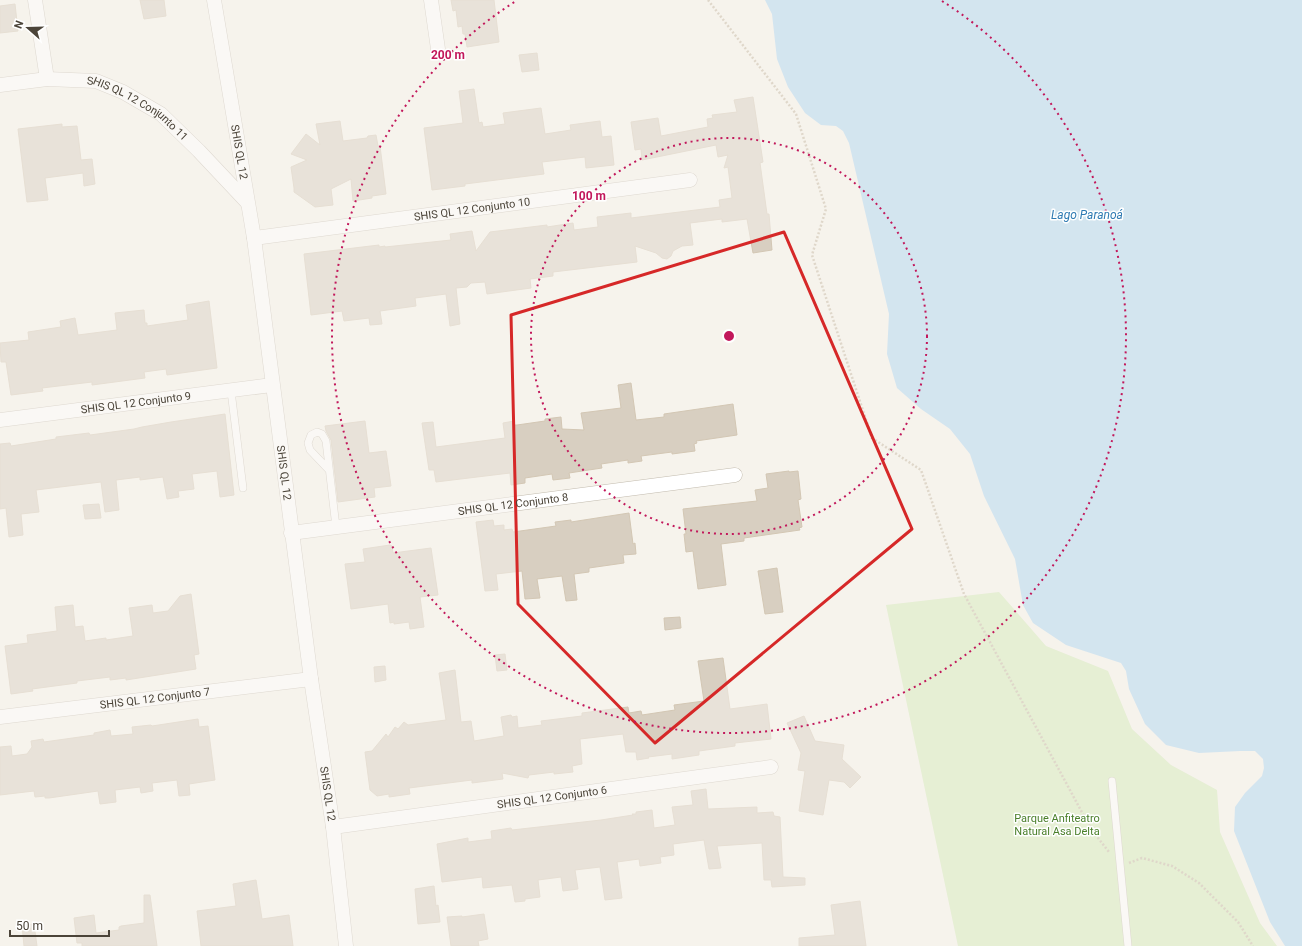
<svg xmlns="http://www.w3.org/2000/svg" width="1302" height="946" font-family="Roboto,sans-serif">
	<rect width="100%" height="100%" fill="#f6f3ec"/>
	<path fill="#d2eab5" d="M999 592 1046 646 1108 671 1132 729 1171 765 1217 790 1220 832 1260 923 1277 946H958L886 605Z"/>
	<path fill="#a9d4f2" d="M765 0H1302V946H1285L1270 922 1234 831 1235 807 1245 793 1262 776 1264 768 1263 759 1255 751H1240L1199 753 1166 745 1145 724 1129 689 1126 671 1121 663 1066 645 1033 623 1023 605 1015 559 984 496 970 454 950 429 921 409 897 388 887 354 889 314 849 143 843 131 836 126 821 125 805 113 788 87 777 59 772 14Z"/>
	<g fill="#d8cfc1" stroke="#d3c7b4">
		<path d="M140 0H164L166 16 144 19Z"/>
		<path d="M451 0H494L499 42 467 47 465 34H463L462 26 458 27 456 10 453 11Z"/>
		<path d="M15 4 18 31 0 33V6Z"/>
		<path d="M537 53 539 70 522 72 519 55Z"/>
		<path d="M474 89 479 123 482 122 483 127 505 124 503 113 541 108 545 134 571 130 570 125 600 121 602 137 611 136 614 165 586 168 585 157 542 162 544 174 465 184V186L432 190 424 128 463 123 459 91Z"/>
		<path d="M753 97 763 162 760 163 767 214H769L772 250 753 253 747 219 722 222V219L690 223 693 245 682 246 673 251 671 256 667 259 662 258 656 253 635 246 637 262 553 272V276L530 279 531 288 487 294 485 282 471 283 467 287 456 288 460 324 450 326 446 294 415 298 416 306 380 311 382 324 370 325 369 318 344 321 342 311 311 315 304 254 379 245V247L385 246V247L451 240 450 234 472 231 476 251 490 232 547 225V227L573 223 574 230 598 227 597 217 631 213V218L720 207 719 200 732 198 728 167 724 168 728 155 718 157 716 145 642 160 641 149 635 150 631 122 658 118 661 136 708 127 707 119 713 118 712 115 737 112 734 100Z"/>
		<path d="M340 121 343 141 367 138 368 136 376 135 378 146H380L386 194 372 196V198L353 201 351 179 331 189 333 205 315 207 294 192V188L291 167 307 160 291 154 306 134 320 145 316 124Z"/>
		<path d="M62 124V127L77 126 81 160 92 159 95 184 84 186 83 173 45 178 48 200 27 202 18 129Z"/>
		<path d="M209 301 217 368 167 375 166 369 144 372 145 378 92 385V382L42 388 43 391 11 395 6 362H1L0 343 29 340 28 332 61 327 60 321 75 318 78 335 117 330 115 313 144 310 145 323H147V326L188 320 186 305Z"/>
		<path d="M631 383 636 420 664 417V414L733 404 737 435 696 441 697 443 694 444 695 451 672 454V452L641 456 642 461 628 463V460L601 464 602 468 569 473 570 478 553 480 552 474 525 478V483L511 485 510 473 436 482 434 470H429L422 423 433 422 436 447 505 438 503 423 514 421V425H517L545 421V419L561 417 562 429 584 430 581 413 621 408 618 385Z"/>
		<path d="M225 414 234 495 220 497 217 471 192 474 194 489 178 491 179 497 167 499 163 477 140 480V477L116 480 119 510 105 512 101 482 36 490 39 512 21 514 23 535 9 537 6 508 0 509V444L10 443 11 446 56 439V437L89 433 90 435 134 429 142 427 171 422Z"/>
		<path d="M365 421 369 453 386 451 391 486 374 488 375 497 338 502 331 440 326 431 325 426Z"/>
		<path d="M789 471V472L798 471 801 499 798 500 802 527 799 528 800 530 744 538V541L721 544 726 585 698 589 693 551 686 552 684 534H686L683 509 757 501 755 490 768 488 766 474Z"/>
		<path d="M99 504 101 518 85 519 83 505Z"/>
		<path d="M629 513 633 544 635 543 636 554 623 555 624 563 589 568V572L574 574 577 600 566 601 562 576 537 579 540 598 525 599 522 571 496 574 498 590 485 591 476 522 493 520 494 526 504 525V530L512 529 513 532 556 526 555 522 571 520V522Z"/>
		<path d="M390 545 392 546 393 553 431 548 438 595 420 597 424 627 410 629 409 622 394 624V622L390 623 388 604 351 609 345 564 365 562 363 549Z"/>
		<path d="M777 568 783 612 765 614 758 571Z"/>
		<path d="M191 594 199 654 194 655 196 669 126 680V678L110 680V677L77 681V683L32 689 33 691 11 694 5 646 28 643 27 635 57 631 55 607 73 605 75 627 83 626 85 641 106 638V640L133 636 129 608 152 605 153 613 168 611 180 596Z"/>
		<path d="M680 617 681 628 665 630 664 618Z"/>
		<path d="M505 654 507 670 497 671 495 655Z"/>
		<path d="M723 658 730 709 767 704 771 739 735 743V746L699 751V755L672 759V754L648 757 649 758 637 760 636 752H626L623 734 580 739 582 764 572 766 573 772 554 774V772L529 775 528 778 502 773 503 779 472 783V780L409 788 410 794 389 797V794L377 796 370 790 365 752 372 751 386 734 388 737 395 727 398 729 404 722 408 725 446 720 439 673 455 670 461 722 471 721 474 741 504 736 501 717 511 715 512 717 517 716 518 728 542 725 541 721 582 716V713L628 707 629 713 641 711 642 715 675 710 674 705 704 701 698 661Z"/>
		<path d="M385 666 386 680 375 682 374 667Z"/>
		<path d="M804 716 815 741 844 745 842 759 861 777 850 788 844 782 829 780 823 815 799 811 805 771 798 770 801 753 787 723Z"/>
		<path d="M198 719 199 727 208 726 215 780 189 784 190 795 179 796 177 780 152 783 153 791 141 793 140 787 115 790 116 802 100 804 98 791 49 798H45V796L35 797 34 791 0 795V747L11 746 12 756 27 754 32 747 31 741 43 739 44 742 94 735V733L110 730 111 736 133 734 132 727 151 725 152 726Z"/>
		<path d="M706 789 708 809 757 807V813L773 812 774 816 780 817 783 877 805 878V885L772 887 771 880H764L762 843 717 846 721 868 709 869 704 840 673 844 674 855 660 857 661 863 640 866 639 859 617 862 622 898 605 900 600 867 575 870 578 889 563 891 561 877 538 880 540 897 525 899V901L515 902 512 885 483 888 482 877 442 882 437 844 468 838V842L492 839 491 831 511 828 512 830 601 820 633 815 632 814H636V812L652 810 654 828 675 825 672 807 693 805 691 791Z"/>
		<path d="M256 880 262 919 289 915 293 946H201L197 911 236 906 233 884Z"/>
		<path d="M434 886 436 906 438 905 440 922 418 924 415 889Z"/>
		<path d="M144 895H150L157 946H82V943H77L74 918 94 915 96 933 119 930V927L121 926 144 923Z"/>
		<path d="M860 901 866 946H799V938L835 935 831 905Z"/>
		<path d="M484 914 488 939 478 941 479 946H451L447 917 462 916V917Z"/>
		<path d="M34 924 37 946H24L22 925Z"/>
	</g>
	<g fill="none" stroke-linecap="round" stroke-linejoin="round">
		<g stroke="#c2bbae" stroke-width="8">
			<g id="lane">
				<path d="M231 391 243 488"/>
				<path d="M329 470 310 450 308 443 311 435 317 432 322 434 326 441 336 527"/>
				<path d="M1112 781 1128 946"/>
			</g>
		</g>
		<g stroke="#c2bbae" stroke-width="15">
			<g id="street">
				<path d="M35 0 47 79"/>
				<path id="s1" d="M214 0 254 238 311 679 333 827 346 946"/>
				<path d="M431 0 438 49"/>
				<path id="s2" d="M0 85 47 79 96 81 123 92 161 114 199 151 247 202"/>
				<path id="s3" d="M254 238 690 180"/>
				<path id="s4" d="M0 420 272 385"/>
				<path id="s5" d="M291 533 735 475"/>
				<path id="s6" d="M0 717 311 679"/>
				<path id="s7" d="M333 827 771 767"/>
			</g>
		</g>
		<g stroke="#c4b79f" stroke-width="2.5" stroke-dasharray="2 2" stroke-linecap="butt">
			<path d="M708 0 796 114 826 209 812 255 872 438 921 470 964 594 1091 829 1109 852"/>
			<path d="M1129 863 1142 858 1172 866 1199 883 1238 922 1253 946"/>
		</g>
		<use href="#lane" stroke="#fff" stroke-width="7"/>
		<use href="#street" stroke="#fff" stroke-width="14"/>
	</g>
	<path d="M0 0H1302V946H0ZM784 232 912 529 655 743 518 604 511 315Z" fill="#f6f3ec" fill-opacity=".55" fill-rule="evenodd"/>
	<path fill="none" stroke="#d62828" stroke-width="3" stroke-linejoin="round" d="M784 232 912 529 655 743 518 604 511 315Z"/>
	<g fill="none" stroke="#c2185b" stroke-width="2" stroke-dasharray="2 4">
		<circle cx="729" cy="336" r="198"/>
		<path d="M942 1A397 397 0 1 1 516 1"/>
	</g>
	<g text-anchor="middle" stroke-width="3" stroke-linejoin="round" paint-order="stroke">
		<g font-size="11" fill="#4b4439" stroke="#fff">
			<text dy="4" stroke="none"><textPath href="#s2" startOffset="146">SHIS QL 12 Conjunto 11</textPath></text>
			<text dy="4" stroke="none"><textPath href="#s1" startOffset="154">SHIS QL 12</textPath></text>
			<text dy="4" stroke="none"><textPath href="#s3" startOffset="220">SHIS QL 12 Conjunto 10</textPath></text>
			<text dy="4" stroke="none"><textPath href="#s4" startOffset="137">SHIS QL 12 Conjunto 9</textPath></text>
			<text dy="4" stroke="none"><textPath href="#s1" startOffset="478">SHIS QL 12</textPath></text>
			<text dy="4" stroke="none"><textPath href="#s5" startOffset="224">SHIS QL 12 Conjunto 8</textPath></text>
			<text dy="4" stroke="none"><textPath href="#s6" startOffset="156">SHIS QL 12 Conjunto 7</textPath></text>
			<text dy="4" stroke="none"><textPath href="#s1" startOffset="802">SHIS QL 12</textPath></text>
			<text dy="4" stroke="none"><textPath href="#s7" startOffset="221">SHIS QL 12 Conjunto 6</textPath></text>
		</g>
		<g font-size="11" fill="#4a7f2a" stroke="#fff">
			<text x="1057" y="822">Parque Anfiteatro<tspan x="1057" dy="13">Natural Asa Delta</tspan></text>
		</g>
		<g font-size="12" font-style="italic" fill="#2e7ab2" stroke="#fff">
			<text x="1087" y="219">Lago Paranoá</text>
		</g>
	</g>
	<circle cx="729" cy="336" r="6" fill="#c2185b" stroke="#fff" stroke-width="2"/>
	<g font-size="12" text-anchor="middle" font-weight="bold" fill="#c2185b" stroke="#fff" stroke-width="3" stroke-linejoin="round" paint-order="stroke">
		<text x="448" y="59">200 m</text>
		<text x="589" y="200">100 m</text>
	</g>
	<g transform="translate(28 28) rotate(290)" stroke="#ffffff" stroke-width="3" paint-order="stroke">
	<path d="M0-3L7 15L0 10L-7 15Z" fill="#4b4439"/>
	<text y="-6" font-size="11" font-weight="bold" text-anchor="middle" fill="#4b4439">N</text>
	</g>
	<path d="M10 930v6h99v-6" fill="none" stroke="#4b4439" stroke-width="2"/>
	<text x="16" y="930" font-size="12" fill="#4b4439" stroke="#ffffff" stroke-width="3" paint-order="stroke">50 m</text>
</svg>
